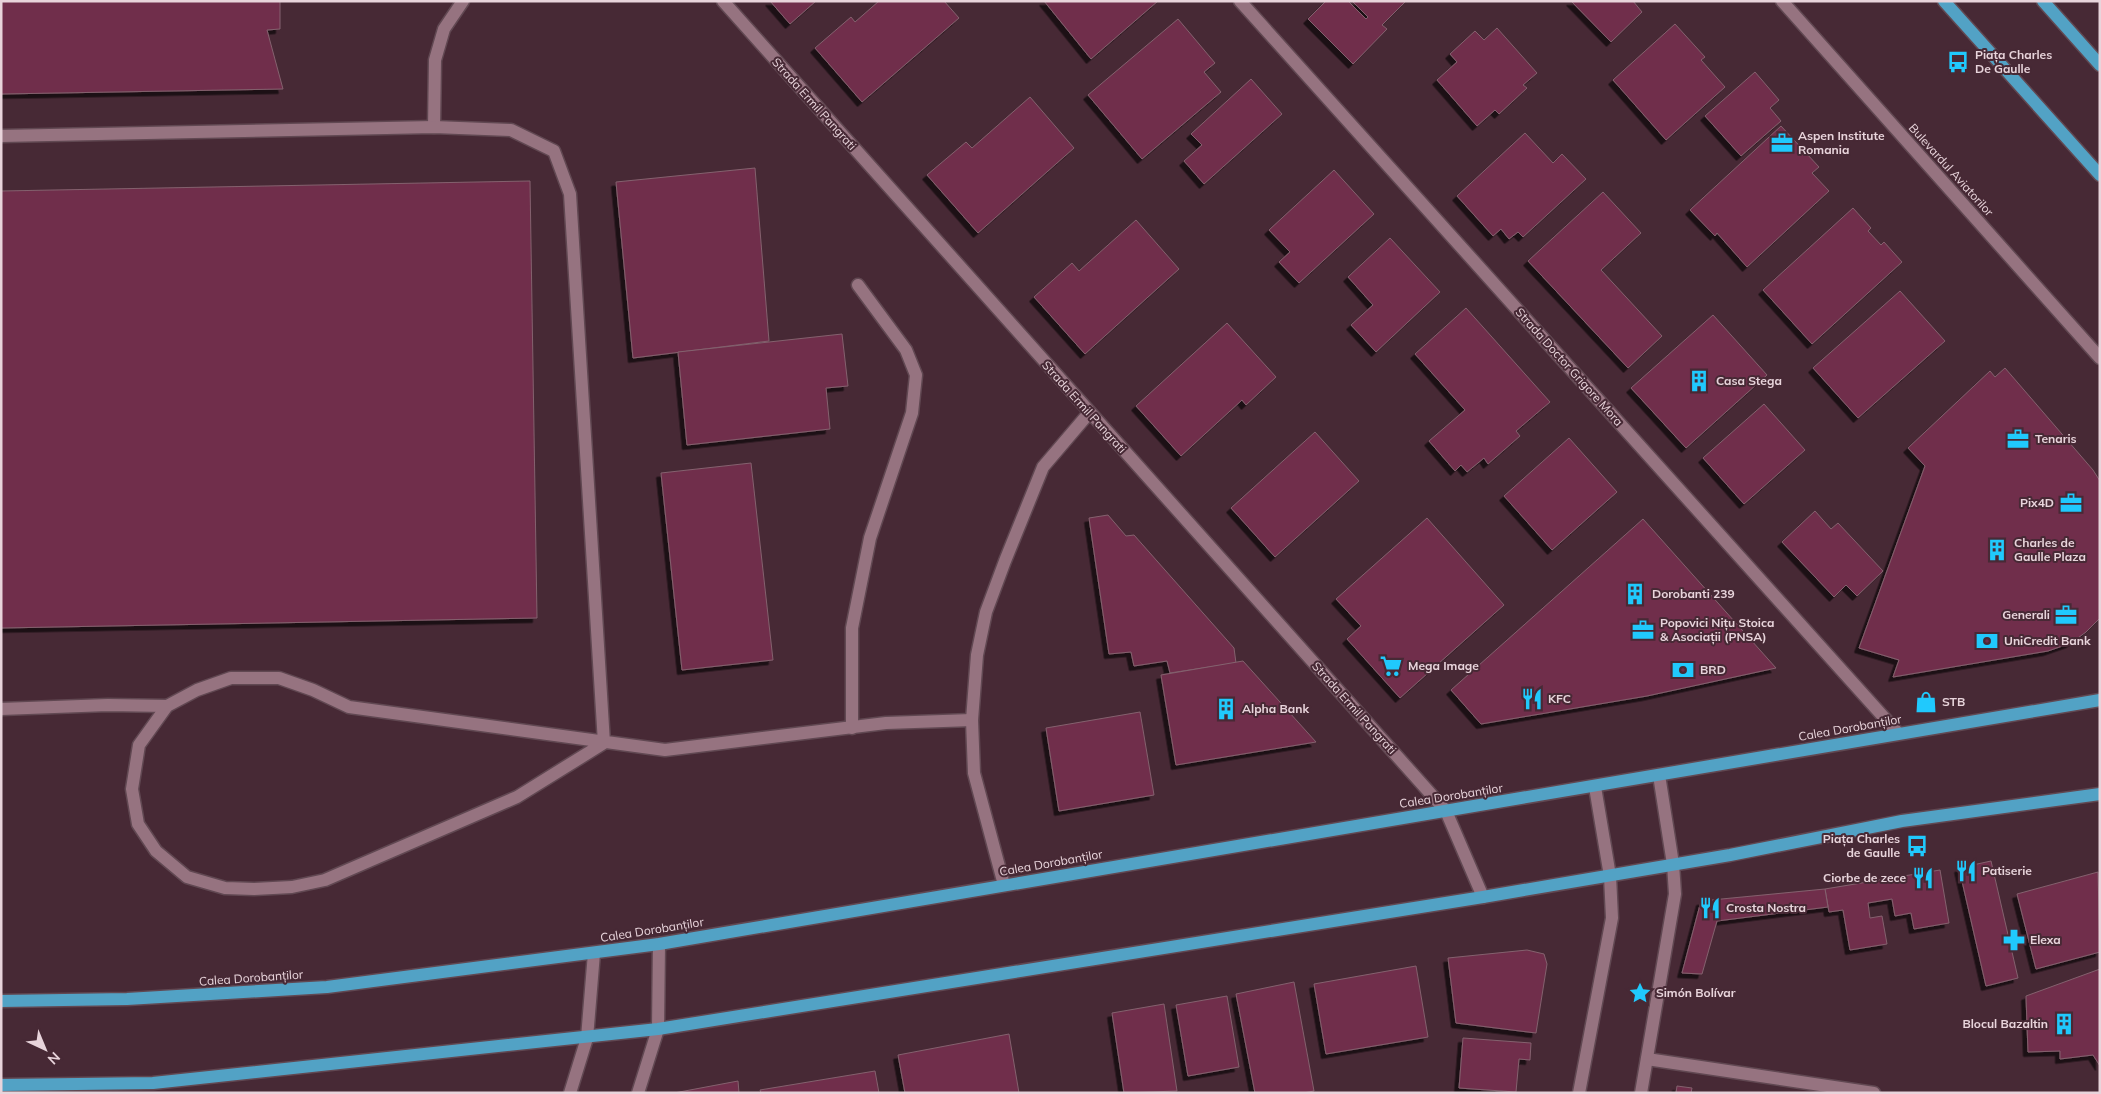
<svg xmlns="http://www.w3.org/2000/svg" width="2101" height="1094" font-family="Mulish,sans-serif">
	<defs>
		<filter id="shadow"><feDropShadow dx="-4.5" dy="4.5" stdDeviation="0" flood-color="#0009"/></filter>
	</defs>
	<rect width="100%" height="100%" fill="#472935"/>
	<g fill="#702f4c" stroke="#84616e" filter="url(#shadow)">
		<path d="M1 1H280V29L267 30 283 89 1 94Z"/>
		<path d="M770 1H816L790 24Z"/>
		<path d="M879 1H944L959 18 862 102 815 48 851 17 855 22Z"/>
		<path d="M1044 1H1158L1091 59Z"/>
		<path d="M1326 1H1348L1366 19 1368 17 1352 1H1406L1382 25 1387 29 1353 64 1308 19Z"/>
		<path d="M1571 1H1633L1642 12 1611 42Z"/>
		<path d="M1178 19 1215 63 1204 72 1221 92 1142 159 1088 95Z"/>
		<path d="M1675 24 1705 57 1701 60 1725 87 1666 140 1613 80Z"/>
		<path d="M1497 28 1537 73 1523 85 1527 88 1499 114 1495 110 1477 126 1437 80 1457 62 1450 54 1475 31 1484 40Z"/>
		<path d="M1755 72 1779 100 1770 108 1781 121 1741 156 1705 116Z"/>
		<path d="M1251 79 1282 114 1204 184 1184 161 1202 145 1191 134Z"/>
		<path d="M1030 97 1074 148 978 233 927 175 966 142 972 148Z"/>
		<path d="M1781 126 1819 167 1812 173 1829 191 1747 267 1717 233 1715 236 1690 210Z"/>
		<path d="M1525 133 1553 163 1562 154 1586 179 1523 237 1518 232 1509 239 1501 229 1493 236 1457 196Z"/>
		<path d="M755 168 769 341 633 358 616 182Z"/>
		<path d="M1334 170 1374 214 1299 283 1279 262 1290 252 1269 230Z"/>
		<path d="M530 181 537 618 1 628V191Z"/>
		<path d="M1603 192 1641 233 1601 270 1662 336 1628 368 1528 261Z"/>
		<path d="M1853 208 1871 228 1868 231 1881 245 1884 242 1902 262 1812 344 1763 290Z"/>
		<path d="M1136 220 1179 269 1085 354 1034 297 1072 263 1079 271Z"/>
		<path d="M1390 238 1440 292 1376 352 1351 325 1373 305 1348 277Z"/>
		<path d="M1900 291 1945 341 1858 418 1813 368Z"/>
		<path d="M1466 308 1550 402 1516 431 1520 436 1488 464 1484 458 1467 472 1461 465 1455 471 1429 441 1465 410 1415 354Z"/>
		<path d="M1713 315 1767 375 1686 448 1631 388Z"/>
		<path d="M1227 323 1276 377 1246 405 1242 400 1181 456 1136 406Z"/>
		<path d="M842 334 848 386 826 388 830 429 687 445 678 352Z"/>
		<path d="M2005 368 2093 470 2100 481V618L2086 632 2071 643 2048 651 1893 677 1899 660 1859 648 1925 466 1908 448 1990 371 1995 377Z"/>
		<path d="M1764 404 1805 450 1744 504 1703 458Z"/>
		<path d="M1315 432 1359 481 1275 557 1231 508Z"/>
		<path d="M1569 438 1617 492 1552 550 1504 496Z"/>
		<path d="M751 463 773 660 682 670 661 473Z"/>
		<path d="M1815 511 1831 529 1838 523 1883 571 1857 596 1846 585 1834 597 1782 542Z"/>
		<path d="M1108 515 1126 536 1134 535 1234 648 1236 663 1170 673 1167 661 1134 666 1131 652 1109 654 1089 518Z"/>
		<path d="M1427 518 1504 605 1400 698 1347 639 1361 626 1336 599Z"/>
		<path d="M1643 519 1776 668 1647 696 1481 724 1451 690Z"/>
		<path d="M1243 661 1316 742 1176 765 1161 675Z"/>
		<path d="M1140 712 1154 795 1059 811 1046 728Z"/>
		<path d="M1991 861 2018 978 1986 986 1959 868Z"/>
		<path d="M1940 870 1949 923 1914 929 1911 913 1895 916 1892 899 1868 903 1870 918 1882 916 1887 944 1850 950 1843 910 1829 912 1825 889Z"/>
		<path d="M2098 872 2100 952 2036 969 2017 894Z"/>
		<path d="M1825 889 1828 907 1717 921 1702 974 1682 973 1701 901Z"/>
		<path d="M1527 950 1544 954 1547 964 1536 1033 1456 1023 1448 958Z"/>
		<path d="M1416 966 1428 1037 1326 1054 1314 984Z"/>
		<path d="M2100 969V1066L2093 1055 2060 1059V1051L2028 1052 2026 996Z"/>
		<path d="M1294 982 1314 1091 1303 1093H1255L1236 994Z"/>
		<path d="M1227 996 1239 1067 1188 1076 1176 1005Z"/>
		<path d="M1164 1004 1177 1091 1124 1093 1112 1013Z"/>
		<path d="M1009 1034 1019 1093H905L898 1055Z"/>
		<path d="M1463 1038 1531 1043 1530 1060 1519 1059 1516 1092 1459 1088Z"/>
		<path d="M875 1071 879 1093H761L760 1090Z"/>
		<path d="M738 1081 739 1093H674Z"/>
		<path d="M1677 1086 1692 1088 1691 1093H1676Z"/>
	</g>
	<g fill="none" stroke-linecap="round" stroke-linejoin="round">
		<g stroke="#614852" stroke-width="15">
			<g id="minor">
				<path d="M723 1 1446 811 1483 897"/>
				<path d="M1240 1 1898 733"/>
				<path d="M1782 1 2100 358"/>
				<path d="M434 127 435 60 444 29 463 1"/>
				<path d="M1 136 434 127 511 130 554 151 570 194 604 743 517 797 325 880 292 887 254 889 225 888 187 877 156 851 138 824 132 789 139 745 167 706 197 690 231 678H279L313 690 349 707 665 750 886 723 972 720"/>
				<path d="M1 709 108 705 167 706"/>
				<path d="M852 728V628L870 538 912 413 916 375 906 350 858 285"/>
				<path d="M1004 885 974 773 972 720 977 655 986 612 1005 561 1043 467 1089 413"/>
				<path d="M1647 1059 1874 1093"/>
				<path d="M570 1093 587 1038 594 953"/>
				<path d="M638 1093 658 1029 659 944"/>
				<path d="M1579 1093 1612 918 1610 876 1595 787"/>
				<path d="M1641 1093 1675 894 1673 864 1659 775"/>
			</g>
		</g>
		<g stroke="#614852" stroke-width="15">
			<g id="major">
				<path d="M1944 1 2100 175"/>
				<path d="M2043 1 2100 65"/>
				<path d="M1 1001 127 999 327 987 659 944 2100 700"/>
				<path d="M1 1085 153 1083 658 1029 1483 897 1730 855 1902 821 2100 794"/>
			</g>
		</g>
		<use href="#minor" stroke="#967380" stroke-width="12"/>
		<use href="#major" stroke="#52a2c5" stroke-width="12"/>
	</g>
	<defs>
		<g id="bus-bare" transform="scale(1.725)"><path d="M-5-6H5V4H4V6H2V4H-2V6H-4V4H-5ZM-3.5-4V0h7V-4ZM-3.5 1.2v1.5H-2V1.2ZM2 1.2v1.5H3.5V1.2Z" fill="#20c9fd" stroke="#472935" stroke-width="2.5" paint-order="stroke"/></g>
		<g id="office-bare" transform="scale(1.725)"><path d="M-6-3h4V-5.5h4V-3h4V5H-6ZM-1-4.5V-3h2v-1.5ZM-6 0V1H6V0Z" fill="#20c9fd" stroke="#472935" stroke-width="2.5" paint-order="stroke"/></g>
		<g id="building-bare" transform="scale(1.725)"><path d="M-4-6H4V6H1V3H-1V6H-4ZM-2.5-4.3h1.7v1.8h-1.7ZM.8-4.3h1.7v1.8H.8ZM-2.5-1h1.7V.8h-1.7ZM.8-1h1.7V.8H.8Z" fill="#20c9fd" stroke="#472935" stroke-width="2.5" paint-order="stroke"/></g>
		<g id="bank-bare" transform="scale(1.725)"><path d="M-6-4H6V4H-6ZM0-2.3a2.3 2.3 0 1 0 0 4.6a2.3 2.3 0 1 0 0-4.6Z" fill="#20c9fd" stroke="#472935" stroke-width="2.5" paint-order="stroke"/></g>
		<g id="supermarket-bare" transform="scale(1.725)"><path d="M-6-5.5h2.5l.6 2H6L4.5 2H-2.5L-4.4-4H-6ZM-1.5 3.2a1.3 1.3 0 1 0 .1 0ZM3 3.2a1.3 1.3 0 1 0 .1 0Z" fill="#20c9fd" stroke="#472935" stroke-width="2.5" paint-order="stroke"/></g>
		<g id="restaurant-bare" transform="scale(1.725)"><path d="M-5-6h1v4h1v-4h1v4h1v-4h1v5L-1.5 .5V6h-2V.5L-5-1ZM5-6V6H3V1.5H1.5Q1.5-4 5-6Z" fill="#20c9fd" stroke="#472935" stroke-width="2.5" paint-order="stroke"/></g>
		<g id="shop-bare" transform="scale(1.725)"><path d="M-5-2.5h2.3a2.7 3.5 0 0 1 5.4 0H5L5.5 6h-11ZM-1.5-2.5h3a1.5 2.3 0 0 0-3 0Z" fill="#20c9fd" stroke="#472935" stroke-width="2.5" paint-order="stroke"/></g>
		<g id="pharmacy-bare" transform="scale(1.725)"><path d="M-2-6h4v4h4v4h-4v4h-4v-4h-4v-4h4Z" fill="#20c9fd" stroke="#472935" stroke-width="2.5" paint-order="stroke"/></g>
		<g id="sight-bare" transform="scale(1.725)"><path d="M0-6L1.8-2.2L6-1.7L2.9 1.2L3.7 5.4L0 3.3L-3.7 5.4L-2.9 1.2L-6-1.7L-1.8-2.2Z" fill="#20c9fd" stroke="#472935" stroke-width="2.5" paint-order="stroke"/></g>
	</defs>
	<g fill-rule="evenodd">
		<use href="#bus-bare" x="1958" y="62"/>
		<use href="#office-bare" x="1782" y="143"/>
		<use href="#building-bare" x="1699" y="381"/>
		<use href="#office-bare" x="2018" y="439"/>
		<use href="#office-bare" x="2071" y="503"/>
		<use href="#building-bare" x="1997" y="550"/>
		<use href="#building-bare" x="1635" y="594"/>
		<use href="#office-bare" x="2066" y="615"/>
		<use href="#office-bare" x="1643" y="630"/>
		<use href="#bank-bare" x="1987" y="641"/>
		<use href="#supermarket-bare" x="1391" y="666"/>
		<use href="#bank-bare" x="1683" y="670"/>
		<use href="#restaurant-bare" x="1532" y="699"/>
		<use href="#shop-bare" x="1926" y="702"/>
		<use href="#building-bare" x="1226" y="709"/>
		<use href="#bus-bare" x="1917" y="846"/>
		<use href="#restaurant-bare" x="1966" y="871"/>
		<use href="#restaurant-bare" x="1923" y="878"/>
		<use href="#restaurant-bare" x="1710" y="908"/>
		<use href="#pharmacy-bare" x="2014" y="940"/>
		<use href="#sight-bare" x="1640" y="993"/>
		<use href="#building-bare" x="2064" y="1024"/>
	</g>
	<g text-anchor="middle" stroke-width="4" stroke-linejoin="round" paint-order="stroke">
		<g font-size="12" font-weight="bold" fill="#e8d4db" stroke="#472935" text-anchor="start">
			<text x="1975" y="59">Piața Charles<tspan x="1975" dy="14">De Gaulle</tspan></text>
			<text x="1798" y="140">Aspen Institute<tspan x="1798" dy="14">Romania</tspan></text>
			<text x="1716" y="385">Casa Stega</text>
			<text x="2035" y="443">Tenaris</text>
			<text x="2054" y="507" text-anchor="end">Pix4D</text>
			<text x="2014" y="547">Charles de<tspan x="2014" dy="14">Gaulle Plaza</tspan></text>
			<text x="1652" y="598">Dorobanti 239</text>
			<text x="2050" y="619" text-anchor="end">Generali</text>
			<text x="1660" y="627">Popovici Nițu Stoica<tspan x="1660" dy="14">&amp; Asociații (PNSA)</tspan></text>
			<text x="2004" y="645">UniCredit Bank</text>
			<text x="1408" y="670">Mega Image</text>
			<text x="1700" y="674">BRD</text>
			<text x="1548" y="703">KFC</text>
			<text x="1942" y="706">STB</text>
			<text x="1242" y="713">Alpha Bank</text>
			<text x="1900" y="843" text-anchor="end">Piața Charles<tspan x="1900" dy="14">de Gaulle</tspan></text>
			<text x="1982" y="875">Patiserie</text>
			<text x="1906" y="882" text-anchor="end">Ciorbe de zece</text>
			<text x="1726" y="912">Crosta Nostra</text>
			<text x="2030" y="944">Elexa</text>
			<text x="1656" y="997">Simón Bolívar</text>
			<text x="2048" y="1028" text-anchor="end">Blocul Bazaltin</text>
		</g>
		<g font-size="12" fill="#e8d4db" stroke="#472935">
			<text transform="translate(814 104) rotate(48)" y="4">Strada Ermil Pangrati</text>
			<text transform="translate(1951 170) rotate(48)" y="4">Bulevardul Aviatorilor</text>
			<text transform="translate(1569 367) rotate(48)" y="4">Strada Doctor Grigore Mora</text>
			<text transform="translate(1084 407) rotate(48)" y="4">Strada Ermil Pangrati</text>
			<text transform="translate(1354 708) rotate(48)" y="4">Strada Ermil Pangrati</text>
			<text transform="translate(1850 728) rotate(-10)" y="4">Calea Dorobanților</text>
			<text transform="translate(1451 796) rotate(-9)" y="4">Calea Dorobanților</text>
			<text transform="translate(1051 863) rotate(-10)" y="4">Calea Dorobanților</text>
			<text transform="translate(652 930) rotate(-9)" y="4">Calea Dorobanților</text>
			<text transform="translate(251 978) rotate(-4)" y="4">Calea Dorobanților</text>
		</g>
	</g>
	<rect width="2101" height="1094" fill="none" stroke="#e8d4db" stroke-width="5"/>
	<g transform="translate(45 1049) rotate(136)" stroke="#472935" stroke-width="4" paint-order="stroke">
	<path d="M0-4L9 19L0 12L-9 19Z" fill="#e8d4db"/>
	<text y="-8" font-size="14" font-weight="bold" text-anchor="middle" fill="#e8d4db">N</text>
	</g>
</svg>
